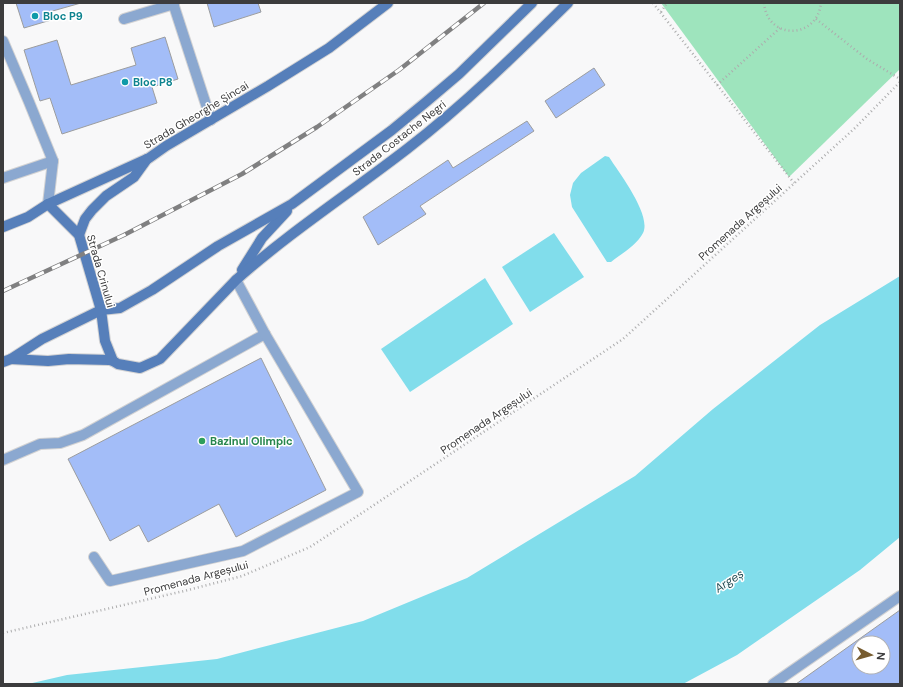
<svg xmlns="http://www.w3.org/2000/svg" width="903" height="687" font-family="'DM Sans',sans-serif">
	<rect width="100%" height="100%" fill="#f8f8f9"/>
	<path fill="#9ee4bd" d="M661 3H900V69L789 177Z"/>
	<g fill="#81ddeb">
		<path d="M605 156 609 157C619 173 652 215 643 233 637 245 621 254 611 262H607L572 207 570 195 573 183 581 173Z"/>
		<path d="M554 233 584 277 530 312 502 267Z"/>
		<path d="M900 276V537L860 570 737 655 683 684H28L67 675 217 659 363 621 467 578 635 476 713 409 820 325Z"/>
		<path d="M485 278 513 324 410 392 381 349Z"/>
	</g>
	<g fill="#a3bdf8" stroke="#9c9d9e" fill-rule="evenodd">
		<path d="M16 3H81L49 12 51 20 24 28Z"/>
		<path d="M207 3H258L261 12 214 27Z"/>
		<path d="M165 37 178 79 152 87 157 103 62 134 50 98 40 101 24 50 57 40 71 85 136 65 131 48Z"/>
		<path d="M594 68 605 85 556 118 545 101Z"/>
		<path d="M527 121 534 131 420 206 426 214 378 245 363 217 448 160 453 168Z"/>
		<path d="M261 358 326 490 236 537 219 504 148 542 139 525 110 541 68 459Z"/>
		<path d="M900 610V684H796ZM859 643H883V667H859Z"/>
	</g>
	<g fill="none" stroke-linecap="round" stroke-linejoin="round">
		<g stroke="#d2d2d3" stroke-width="12">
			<g id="service">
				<path d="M173 3 211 120"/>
				<path d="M124 19 174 4"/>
				<path d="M3 178 53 161"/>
				<path d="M3 460 40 444 60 443 83 435 265 334"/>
				<path d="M94 557 110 581 243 551 358 492 265 334 236 280"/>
				<path d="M773 684 900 596"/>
			</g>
		</g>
		<g stroke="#d2d2d3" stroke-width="12">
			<path id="minor" d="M3 41 29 102 53 161 48 204"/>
		</g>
		<g stroke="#d2d2d3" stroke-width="12">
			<g id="secondary">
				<path d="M48 204 79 235 101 310 105 341 113 361"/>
				<path d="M3 227 28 217 48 204 149 158 166 146 268 86 329 48 388 3"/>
				<path d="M79 235 85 219 92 210 106 196 134 177 147 159"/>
				<path d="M242 270 262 238 287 211"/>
				<path d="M11 359 48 361 69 359 109 360 113 361 118 364 140 368 160 359 236 280C290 232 350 193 407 149 464 105 516 54 568 3"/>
				<path d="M3 362 11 359 42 339 101 310 120 308 152 290 218 246 292 204 392 130 426 102 459 74 532 3"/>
			</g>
		</g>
		<g stroke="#acacad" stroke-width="2.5" stroke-dasharray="1 3" stroke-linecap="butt">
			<path d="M653 3 794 183"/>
			<path d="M764 3C767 40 817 40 821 3"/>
			<path d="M661 12 667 3"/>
			<path d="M816 19 867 59 900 79"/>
			<path d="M717 85 780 28"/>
			<path d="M3 633 184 591 242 576 310 547 368 509 623 339 855 128 900 82"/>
		</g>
		<use href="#service" stroke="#8ba8d0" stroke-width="10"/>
		<use href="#minor" stroke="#8ba8d0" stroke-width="10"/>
		<use href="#secondary" stroke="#567fba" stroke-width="10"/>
		<g stroke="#808081" stroke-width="4.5">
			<path id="rail" d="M3 291 124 235 242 174 317 127 399 70 484 3"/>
		</g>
		<use href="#rail" stroke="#fff" stroke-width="3" stroke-dasharray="9" stroke-linecap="butt"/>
	</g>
	<g fill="#0f9aa8" stroke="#fff" stroke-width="1.5">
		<circle cx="35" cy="16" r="4"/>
		<circle cx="125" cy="82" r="4"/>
	</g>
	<circle fill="#2e9e5b" stroke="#fff" stroke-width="1.5" cx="202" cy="441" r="4"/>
	<g text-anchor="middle" stroke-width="3" stroke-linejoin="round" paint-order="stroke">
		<g font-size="11" font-weight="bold" fill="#0d838f" stroke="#fff" text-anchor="start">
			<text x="43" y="20">Bloc P9</text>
			<text x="133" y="86">Bloc P8</text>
		</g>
		<g font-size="11" fill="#3c3c3d" stroke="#fff">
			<text transform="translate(196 115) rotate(-31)" y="4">Strada Gheorghe Șincai</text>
			<text transform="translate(399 138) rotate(-38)" y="4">Strada Costache Negri</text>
			<text transform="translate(740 222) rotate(-42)" y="4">Promenada Argeșului</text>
			<text transform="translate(101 271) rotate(74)" y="4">Strada Crinului</text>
			<text transform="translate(486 421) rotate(-34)" y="4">Promenada Argeșului</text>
			<text transform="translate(196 578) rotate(-15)" y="4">Promenada Argeșului</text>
		</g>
		<g font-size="11" font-weight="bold" fill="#27864d" stroke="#fff" text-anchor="start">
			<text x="210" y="445">Bazinul Olimpic</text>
		</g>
		<g font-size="12" font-style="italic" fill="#244e55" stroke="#fff">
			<text transform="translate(729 581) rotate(-33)" y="4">Argeș</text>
		</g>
	</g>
	<rect width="903" height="687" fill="none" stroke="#3c3c3d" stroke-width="8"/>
	<g transform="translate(871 655) rotate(96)"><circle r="19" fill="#ffffff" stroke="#b1b1b1"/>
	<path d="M0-3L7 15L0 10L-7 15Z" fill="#775c2f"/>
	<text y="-6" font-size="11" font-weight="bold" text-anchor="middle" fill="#3c3c3d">N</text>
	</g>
</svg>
